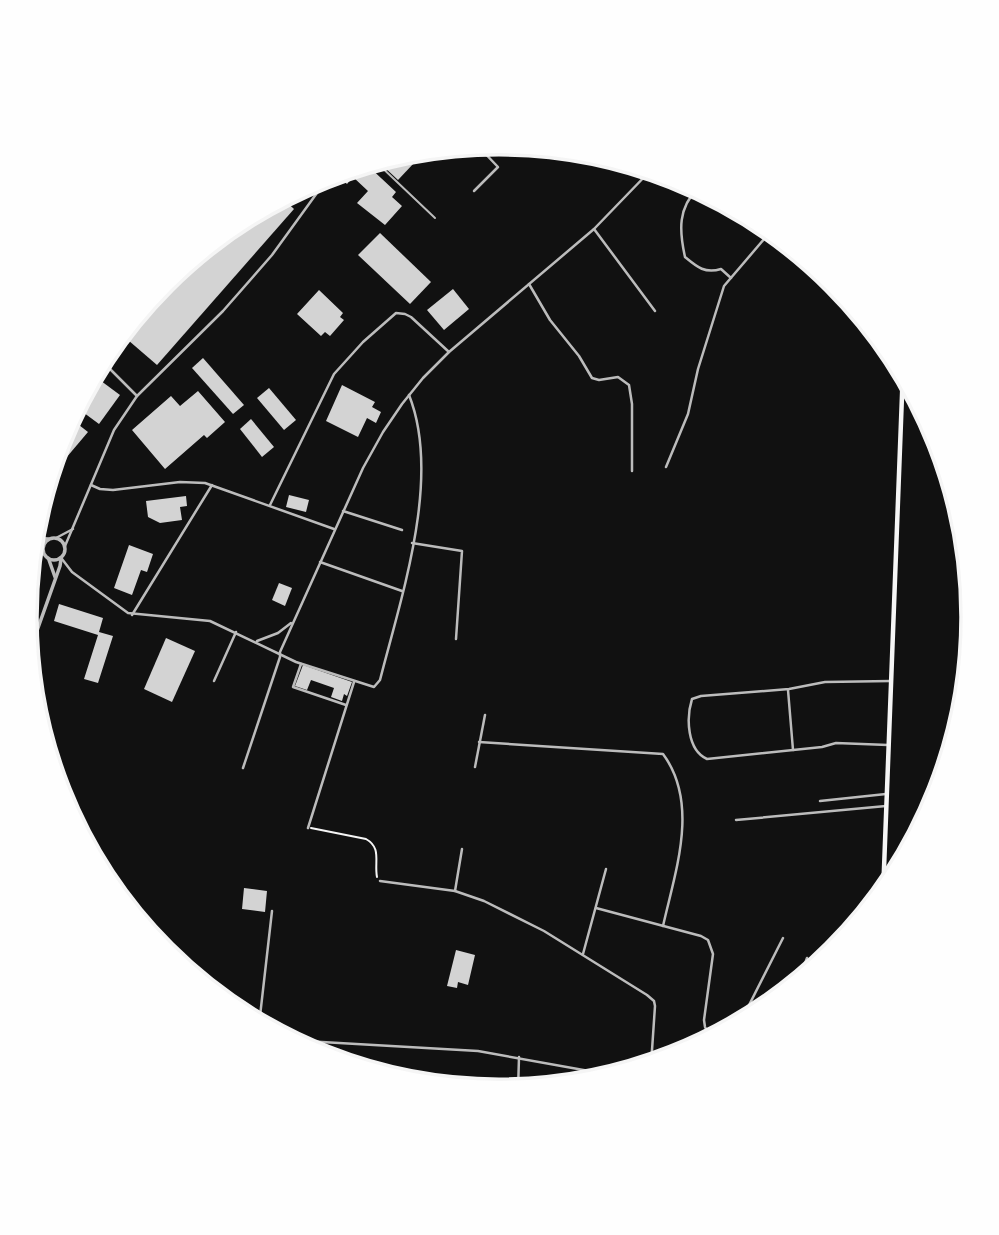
<svg xmlns="http://www.w3.org/2000/svg" width="999" height="1235" font-family="Georgia,serif">
	<rect width="100%" height="100%" fill="#111"/>
	<g fill="#d3d3d3">
		<path d="M401 153 414 163 398 180 382 165 390 157Z"/>
		<path d="M366 164 396 192 392 197 402 206 385 225 357 203 368 191 353 177 347 184 341 178 349 169Z"/>
		<path d="M282 198 294 209 157 365 121 334 164 281 236 222Z"/>
		<path d="M380 233 431 282 410 304 358 255Z"/>
		<path d="M453 289 469 309 444 330 427 310Z"/>
		<path d="M319 290 343 313 340 317 344 320 330 336 325 332 321 336 297 314Z"/>
		<path d="M203 358 244 405 233 414 192 368Z"/>
		<path d="M93 375 120 395 99 424 76 407Z"/>
		<path d="M342 385 375 402 372 407 381 412 376 423 367 418 358 437 326 421Z"/>
		<path d="M269 388 296 420 284 430 257 398Z"/>
		<path d="M198 391 225 422 207 438 204 435 165 469 132 430 171 396 180 406Z"/>
		<path d="M70 418 88 432 66 458 56 450Z"/>
		<path d="M251 419 274 447 262 457 240 429Z"/>
		<path d="M289 495 309 500 306 512 286 507Z"/>
		<path d="M186 496 187 506 180 507 182 520 160 523 148 517 146 501Z"/>
		<path d="M129 545 153 554 147 572 141 570 132 595 114 588Z"/>
		<path d="M279 583 292 588 285 606 272 600Z"/>
		<path d="M59 604 103 618 99 632 113 636 98 683 84 679 98 635 54 621Z"/>
		<path d="M166 638 195 651 172 702 144 689Z"/>
		<path d="M303 665 352 682 347 696 344 694 342 701 331 697 334 688 311 680 307 690 295 686Z"/>
		<path d="M244 888 267 891 265 912 242 909Z"/>
		<path d="M456 950 475 955 468 985 458 982 457 988 447 986Z"/>
	</g>
	<g fill="none" stroke-linecap="round" stroke-linejoin="round">
		<path stroke="#f5f5f5" stroke-width="2" d="M311 828 366 839C382 848 374 862 377 877"/>
		<path stroke="#bcbcbc" stroke-width="2" d="M375 161 435 218"/>
		<g stroke="#bcbcbc" stroke-width="2.5">
			<path d="M698 188C678 208 679 230 685 257 697 267 705 274 721 269L731 278"/>
			<path d="M474 191 498 167 477 145"/>
			<path d="M594 229 655 311"/>
			<path d="M529 284 550 320 579 356 592 378 599 380 618 377 629 385 632 404V471"/>
			<path d="M101 360 137 396"/>
			<path d="M666 467 688 414 698 369 724 286 765 238 776 233"/>
			<path d="M91 485 100 489 113 490 180 482 205 483 334 529"/>
			<path d="M270 505 334 374 363 342 396 313 405 314 411 317 449 352"/>
			<path d="M343 511 402 530"/>
			<path d="M56 538 73 529"/>
			<path d="M412 543 462 551 456 639"/>
			<path d="M65 546 114 430 137 396 223 311 272 255 330 175"/>
			<path d="M62 559 72 572 128 613 210 621 296 662 374 687 380 680C401 597 442 478 409 395"/>
			<path d="M320 562 402 591"/>
			<path d="M132 615 212 485"/>
			<path d="M257 641 278 633 291 623"/>
			<path d="M301 664 293 687 346 705"/>
			<path d="M214 681 236 632"/>
			<path d="M788 690 793 750"/>
			<path d="M479 742 663 754C700 804 675 872 663 926"/>
			<path d="M888 745 836 743 822 747 707 759C687 750 686 718 692 699L701 696 789 689 825 682 891 681"/>
			<path d="M475 767 485 715"/>
			<path d="M243 768 280 657V652L363 468 383 432 402 404 423 378 449 352 594 229 651 170"/>
			<path d="M820 801 886 794"/>
			<path d="M736 820 886 806"/>
			<path d="M308 828 354 682"/>
			<path d="M380 881 455 891 484 901 544 931 647 995 654 1001 655 1006 651 1065"/>
			<path d="M455 891 462 849"/>
			<path d="M596 908 701 936 708 940 713 954 704 1020 705 1027 712 1040"/>
			<path d="M583 954 606 869"/>
			<path d="M797 985 807 958"/>
			<path d="M259 1025 272 911"/>
			<path d="M739 1025 783 938"/>
			<path d="M287 1040 478 1051 617 1076"/>
			<path d="M518 1091 519 1057"/>
		</g>
		<g stroke="#bcbcbc" stroke-width="3.5">
			<circle cx="54" cy="549" r="11"/>
			<path d="M32 538 48 539"/>
			<path d="M32 542 43 551"/>
			<path d="M49 560 55 577"/>
			<path d="M28 656 60 566 61 559"/>
		</g>
		<path stroke="#f5f5f5" stroke-width="4.5" d="M883 895 903 369"/>
	</g>
	<path d="M0 0H999V1235H0ZM37 617a462 462 0 1 1 924 0a462 462 0 1 1-924 0Z" fill="#fefefe" fill-rule="evenodd"/>
	<path fill="none" stroke="#f5f5f5" stroke-width="3.5" d="M37 617a462 462 0 1 1 924 0a462 462 0 1 1-924 0Z"/>
</svg>
